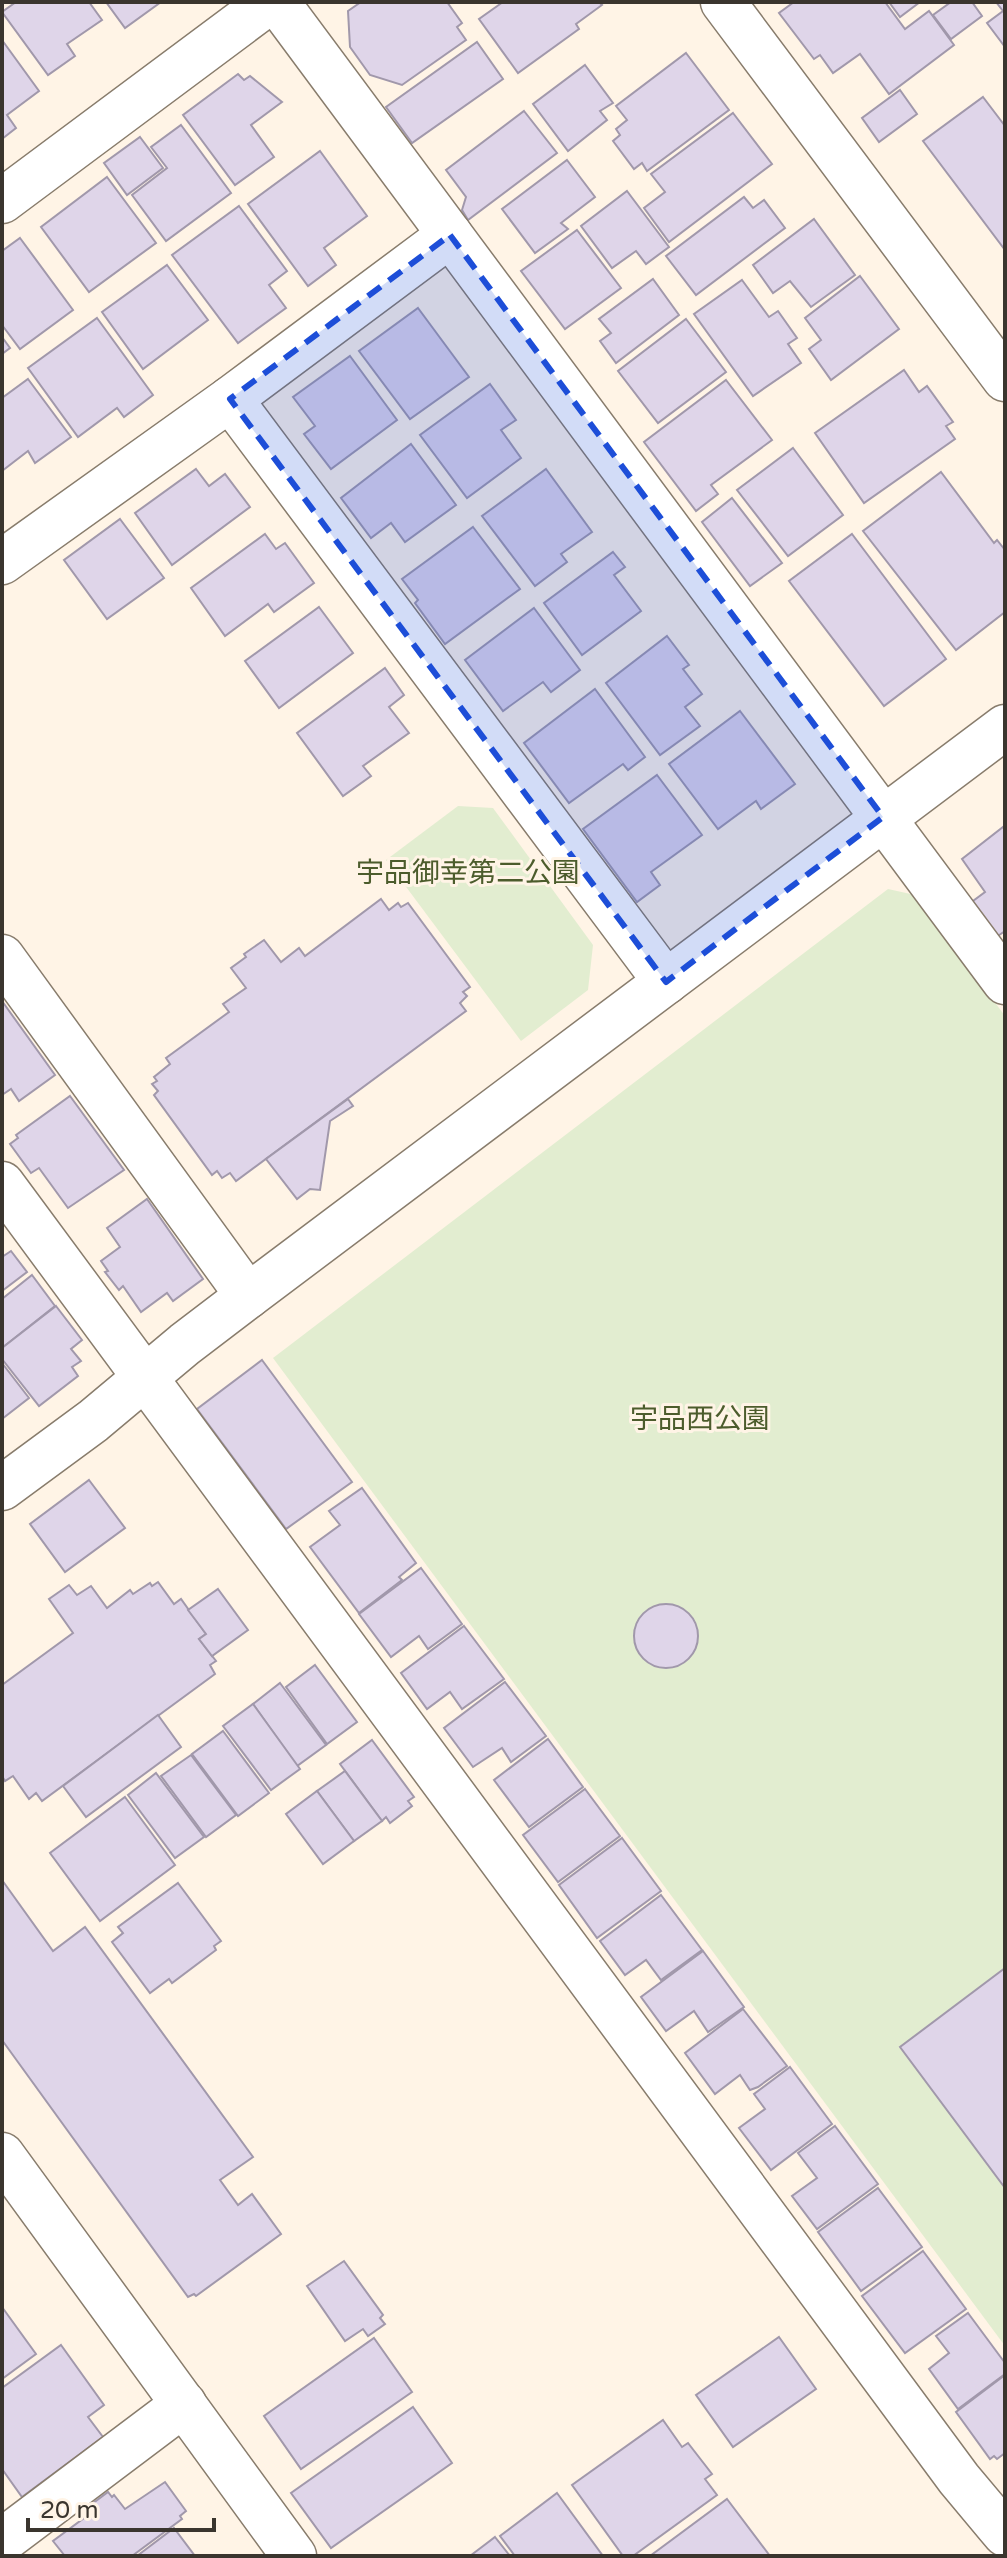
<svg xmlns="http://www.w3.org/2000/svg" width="1007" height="2558" font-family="'Varela Round','Noto Sans JP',sans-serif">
	<rect width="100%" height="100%" fill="#fff4e6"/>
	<g fill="#e2edd0">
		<path d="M458 806 493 808 593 945 588 990 521 1041 386 860Z"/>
		<path d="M888 889 915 895 1005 1016V2346L273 1358Z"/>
	</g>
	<g fill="#dfd5e9" stroke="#a198ab" stroke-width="2">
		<path d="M16 2H89L102 20 67 44 75 56 48 75 2 12Z"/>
		<path d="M106 2H161L125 28Z"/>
		<path d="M361 2H447L462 23 457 27 466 40 402 85 370 75 350 47 348 11Z"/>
		<path d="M503 2H599L602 5 576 24 579 29 518 73 479 19Z"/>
		<path d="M794 2H885L905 29 929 11 954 45 889 94 860 54 833 73 820 55 814 59 779 13Z"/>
		<path d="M889 2H920L900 17Z"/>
		<path d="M951 2H972L982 16 951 39 933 15Z"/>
		<path d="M996 2H1005V47L987 23 1003 11Z"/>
		<path d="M2 40 39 91 7 115 16 128 2 139Z"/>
		<path d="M477 42 503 79 412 143 386 107Z"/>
		<path d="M686 53 729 110 647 171 642 163 634 169 613 141 620 135 616 129 627 120 616 106Z"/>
		<path d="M585 65 613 103 600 111 607 120 568 151 533 104Z"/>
		<path d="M238 74 244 80 250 76 282 102 251 125 274 157 235 185 183 115Z"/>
		<path d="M900 90 917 114 879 142 862 118Z"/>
		<path d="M983 97 1005 126V250L923 141Z"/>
		<path d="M524 111 557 153 468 220 462 210 466 197 446 170Z"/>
		<path d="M733 113 772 164 669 242 644 208 665 192 651 174Z"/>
		<path d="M181 125 231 193 166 241 132 195 167 168 151 147Z"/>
		<path d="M140 137 163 168 127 195 104 163Z"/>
		<path d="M320 151 367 216 324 248 336 265 308 286 248 204Z"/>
		<path d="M567 160 595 197 561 223 568 229 535 253 502 209Z"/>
		<path d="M107 177 156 243 89 292 41 227Z"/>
		<path d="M627 191 669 247 646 264 636 251 612 268 581 226Z"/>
		<path d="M744 197 753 208 764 200 785 228 696 295 666 256Z"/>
		<path d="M239 206 287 271 269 285 286 308 238 343 172 255Z"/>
		<path d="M814 219 855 275 811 307 790 281 773 293 753 265Z"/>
		<path d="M577 230 621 288 565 329 521 271Z"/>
		<path d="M20 238 73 310 20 349 2 325V251Z"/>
		<path d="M167 265 208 320 143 369 102 312Z"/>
		<path d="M860 276 899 329 831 380 809 349 821 340 805 318Z"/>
		<path d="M653 279 679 315 616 363 600 341 611 333 599 319Z"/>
		<path d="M742 280 769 317 778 311 797 338 788 344 801 363 753 396 694 314Z"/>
		<path d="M418 308 469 377 410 419 359 351Z"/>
		<path d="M97 318 153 395 124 417 117 408 78 437 28 368Z"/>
		<path d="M686 319 726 372 658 423 618 371Z"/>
		<path d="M2 337 10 348 2 354Z"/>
		<path d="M350 356 397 420 331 469 304 434 315 426 293 397Z"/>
		<path d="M904 370 919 392 927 386 953 422 946 426 955 439 864 503 815 433Z"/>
		<path d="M28 379 71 437 35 463 28 451 2 471V398Z"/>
		<path d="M726 380 772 440 711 485 718 494 696 511 644 442Z"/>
		<path d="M490 384 516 420 501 430 521 458 467 498 420 435Z"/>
		<path d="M411 444 456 505 405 542 391 523 371 538 341 498Z"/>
		<path d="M793 448 843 515 788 556 737 490Z"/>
		<path d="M196 469 209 486 225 474 250 507 172 565 135 513Z"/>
		<path d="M546 469 592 532 561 554 567 562 535 586 482 516Z"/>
		<path d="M941 472 994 543 997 540 1005 550V612L956 650 863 531Z"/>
		<path d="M732 498 782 563 750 586 702 522Z"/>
		<path d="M120 519 164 578 107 619 64 560Z"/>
		<path d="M473 527 520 589 445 644 415 603 418 600 402 579Z"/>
		<path d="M265 534 276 549 285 543 314 583 274 612 268 604 225 636 191 588Z"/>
		<path d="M852 534 946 659 884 706 789 581Z"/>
		<path d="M613 552 625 567 614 575 641 611 582 655 544 603Z"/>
		<path d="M319 607 353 653 279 708 245 661Z"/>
		<path d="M534 608 580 670 551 692 543 682 503 711 465 660Z"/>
		<path d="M667 636 689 665 683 669 702 694 685 707 700 726 660 755 606 683Z"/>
		<path d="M385 668 404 695 389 707 409 733 363 766 371 776 343 796 297 733Z"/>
		<path d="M595 689 645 757 628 770 623 764 569 803 524 743Z"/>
		<path d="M740 711 795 784 761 809 756 801 718 829 669 764Z"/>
		<path d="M657 775 702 835 651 872 660 885 637 902 583 829Z"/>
		<path d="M1003 827 1005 830V931L995 938 969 904 985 892 962 859Z"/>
		<path d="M381 899 389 910 398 903 401 907 408 903 470 987 463 992 467 996 460 1003 466 1011 236 1181 230 1173 222 1178 217 1171 212 1175 154 1095 158 1091 152 1084 157 1081 154 1077 170 1064 166 1058 229 1012 223 1004 246 988 231 968 246 957 244 954 264 940 281 962 299 948 305 956Z"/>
		<path d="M2 1001 55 1075 19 1101 11 1089 2 1095Z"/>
		<path d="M70 1096 124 1170 68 1208 39 1168 31 1173 10 1144 18 1138 16 1135Z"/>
		<path d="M348 1099 353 1106 330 1121 320 1190 310 1189 297 1199 266 1159Z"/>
		<path d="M147 1199 203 1279 173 1301 167 1293 141 1312 123 1286 119 1290 105 1272 108 1271 101 1261 120 1247 107 1228Z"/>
		<path d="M11 1251 27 1272 2 1291V1257Z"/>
		<path d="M32 1275 55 1306 2 1348V1299Z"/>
		<path d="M56 1306 82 1340 71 1349 81 1361 72 1367 78 1376 39 1406 2 1359V1348Z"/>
		<path d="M262 1360 352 1482 286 1529 197 1409Z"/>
		<path d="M2 1363 29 1398 2 1419Z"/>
		<path d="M89 1480 125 1528 65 1572 30 1524Z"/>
		<path d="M362 1488 416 1563 399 1577 402 1580 359 1613 310 1547 340 1525 329 1511Z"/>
		<path d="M421 1568 462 1624 428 1649 419 1636 391 1657 359 1614Z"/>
		<path d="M158 1582 174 1604 181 1599 206 1634 199 1639 216 1661 210 1665 215 1674 42 1801 36 1793 29 1799 13 1776 5 1781 2 1776V1685L73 1633 49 1599 69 1585 77 1595 91 1586 107 1608 130 1590 133 1594 150 1583 152 1586Z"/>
		<path d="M218 1589 248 1630 212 1656 199 1639 206 1634 188 1610Z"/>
		<circle cx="666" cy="1636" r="32"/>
		<path d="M464 1626 504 1679 462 1709 450 1692 427 1709 401 1673Z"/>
		<path d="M315 1665 357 1722 327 1744 286 1687Z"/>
		<path d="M505 1682 546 1736 511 1762 502 1748 473 1767 444 1728Z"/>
		<path d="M280 1683 326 1745 297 1766 253 1704Z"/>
		<path d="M253 1704 300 1769 271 1790 223 1726Z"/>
		<path d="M158 1715 181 1747 86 1817 63 1786Z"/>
		<path d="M223 1731 269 1793 238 1816 192 1754Z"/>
		<path d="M548 1739 583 1787 529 1827 494 1780Z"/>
		<path d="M372 1740 414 1797 408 1801 412 1806 390 1823 386 1817 382 1821 340 1764Z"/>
		<path d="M191 1755 236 1815 206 1837 161 1776Z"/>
		<path d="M345 1771 382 1821 354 1841 317 1791Z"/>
		<path d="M156 1773 204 1837 175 1858 128 1795Z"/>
		<path d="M585 1789 620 1836 558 1882 523 1835Z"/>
		<path d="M317 1791 354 1841 323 1864 286 1814Z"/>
		<path d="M125 1797 175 1865 100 1921 50 1853Z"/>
		<path d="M622 1838 661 1891 597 1938 559 1885Z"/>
		<path d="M2 1880 53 1951 85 1927 253 2157 220 2180 238 2205 252 2194 281 2234 196 2296 194 2294 188 2297 2 2040Z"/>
		<path d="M178 1883 221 1941 214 1946 216 1950 172 1983 169 1979 150 1993 112 1942 123 1933 118 1927Z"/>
		<path d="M661 1895 702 1950 661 1980 646 1960 625 1975 600 1941Z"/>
		<path d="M703 1951 744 2007 708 2032 694 2011 666 2031 641 1997Z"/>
		<path d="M1005 1968V2188L900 2047Z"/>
		<path d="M743 2009 787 2066 758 2087 750 2090 740 2075 715 2094 685 2053Z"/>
		<path d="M790 2067 832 2124 771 2170 739 2128 765 2109 754 2094Z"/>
		<path d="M835 2126 878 2184 817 2229 792 2196 817 2178 798 2153Z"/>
		<path d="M878 2188 922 2247 861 2291 818 2232Z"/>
		<path d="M923 2251 966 2309 905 2353 862 2296Z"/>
		<path d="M344 2261 383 2315 380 2318 385 2324 368 2336 363 2329 345 2341 307 2286Z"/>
		<path d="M2 2307 36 2354 2 2379Z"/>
		<path d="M968 2313 1005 2363V2374L958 2409 929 2369 949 2353 936 2336Z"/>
		<path d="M779 2337 816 2389 733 2447 696 2395Z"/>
		<path d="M374 2338 412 2392 301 2469 264 2416Z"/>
		<path d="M61 2345 104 2405 88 2417 103 2437 22 2497 2 2469V2388Z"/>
		<path d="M1005 2375V2453L997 2459 994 2456 990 2459 956 2412Z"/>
		<path d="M413 2407 452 2463 331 2548 291 2493Z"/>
		<path d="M663 2420 682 2447 688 2443 712 2474 705 2479 717 2495 633 2556H623L572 2485Z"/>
		<path d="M165 2482 186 2511 180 2516 182 2519 132 2556H65L53 2541 84 2518 80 2513 108 2492 112 2497 114 2495 125 2509Z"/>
		<path d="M557 2493 603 2556H515L500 2536Z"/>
		<path d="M727 2499 770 2556H650Z"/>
		<path d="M174 2528 195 2556H137Z"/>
		<path d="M495 2537 510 2556H470Z"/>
	</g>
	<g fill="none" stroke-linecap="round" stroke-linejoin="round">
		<g stroke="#887c6c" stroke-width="47">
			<g id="minor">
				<path d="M277 2 1005 982"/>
				<path d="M723 2 1005 379"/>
				<path d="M2 201 269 2"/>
				<path d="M230 399 666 982"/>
				<path d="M2 562 230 399 450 235"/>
				<path d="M2 957 248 1296"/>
				<path d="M2 1184 959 2479 1005 2534"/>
				<path d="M2 1488 93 1421 185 1344 248 1296 1005 727"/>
				<path d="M2 2155 294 2556"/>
				<path d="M2 2541 184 2404"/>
			</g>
		</g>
		<use href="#minor" stroke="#fff" stroke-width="44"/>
	</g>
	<path fill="#1d4ed8" fill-opacity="0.2" stroke="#1d4ed8" stroke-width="6" stroke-dasharray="16 10" stroke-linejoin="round" d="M450 235 883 817 666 982 230 399Z"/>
	<g text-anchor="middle" stroke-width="6" stroke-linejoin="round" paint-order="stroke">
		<g font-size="28" fill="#4c5c2c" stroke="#fff4e6">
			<text x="468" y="882">宇品御幸第二公園</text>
			<text x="700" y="1428">宇品西公園</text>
		</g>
	</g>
	<rect width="1007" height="2558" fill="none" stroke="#3a352e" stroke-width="8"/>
	<path d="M28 2518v12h186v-12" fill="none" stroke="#3a352e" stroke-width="4"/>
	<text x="40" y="2518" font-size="24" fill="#3a352e" stroke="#fff4e6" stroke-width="6" paint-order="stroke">20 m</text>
</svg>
